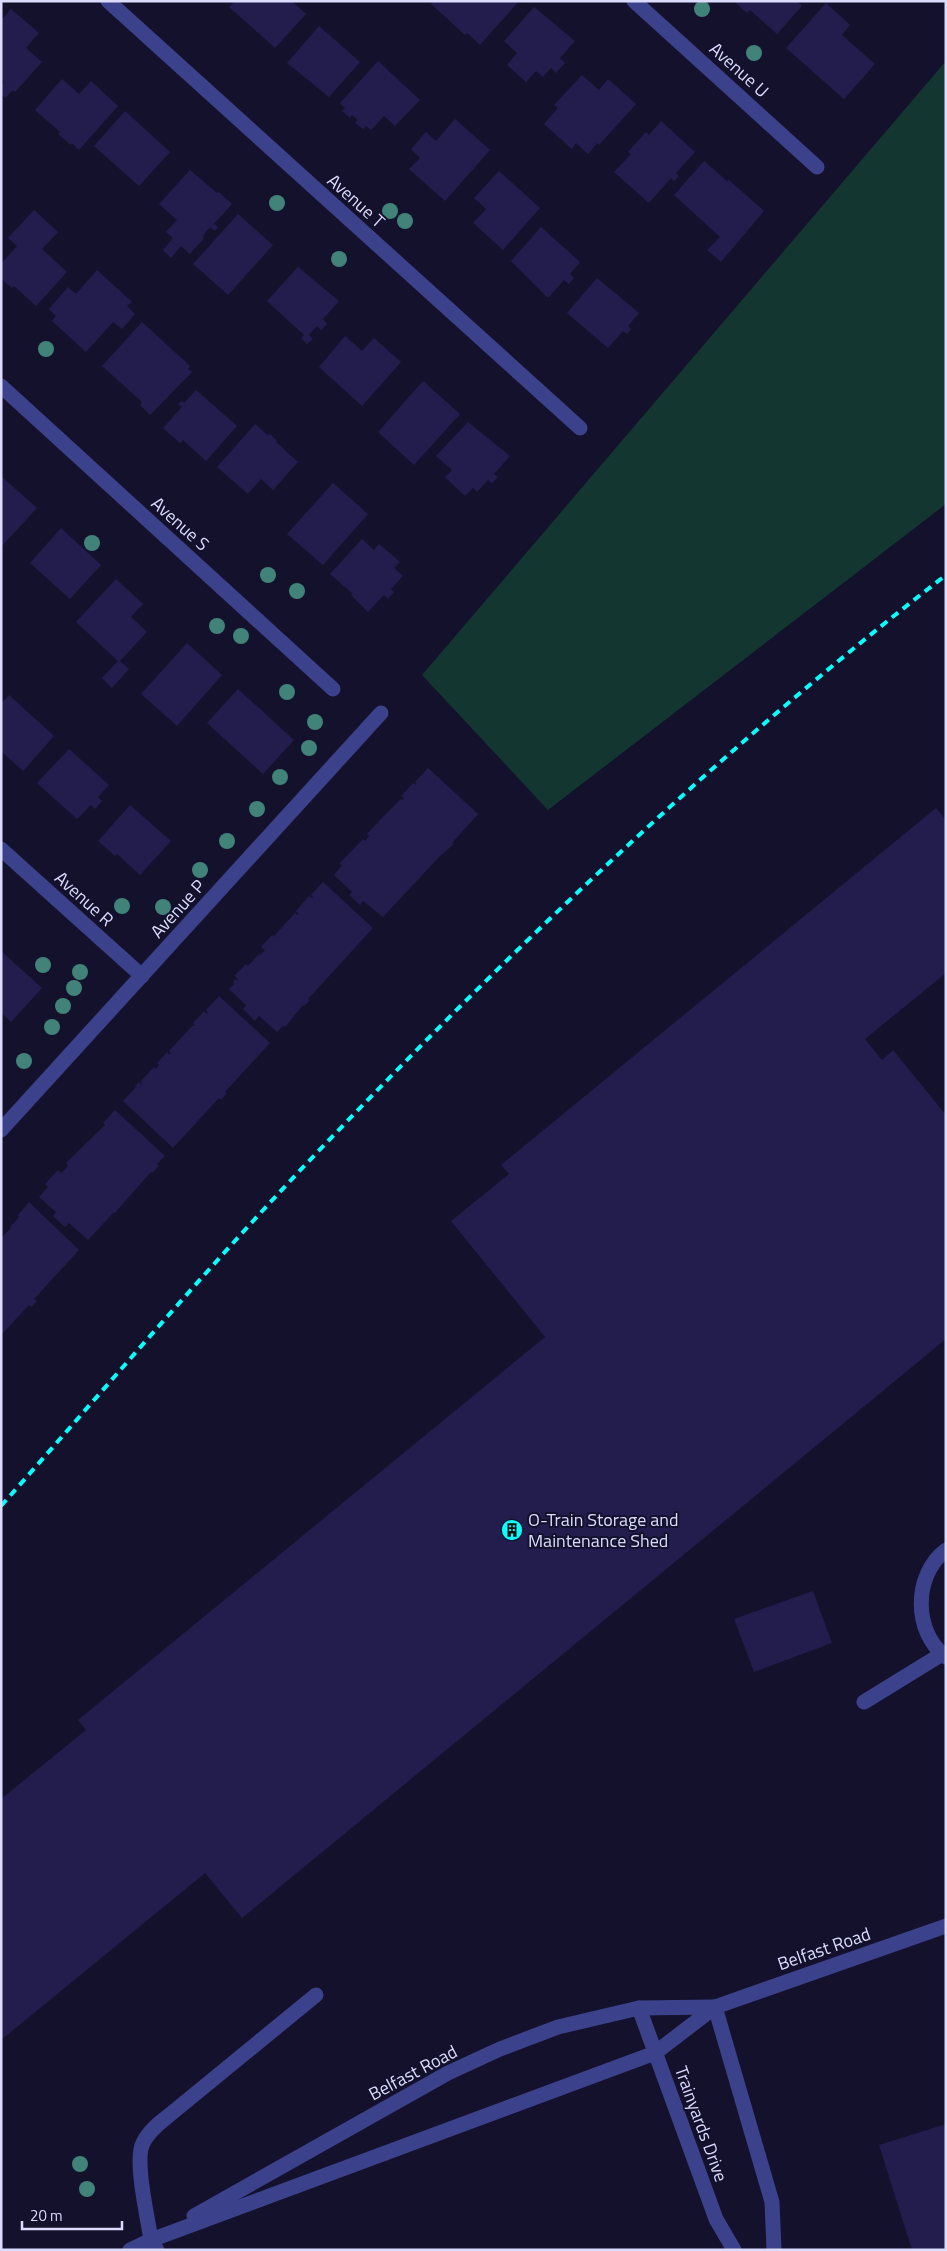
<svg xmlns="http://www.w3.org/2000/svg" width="947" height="2251" font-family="'Titillium Web',sans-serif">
	<rect width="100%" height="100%" fill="#13112c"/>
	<path fill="#143631" d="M946 61V504L548 810 422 675Z"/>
	<g fill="#221d4d">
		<path d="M235 1H292L306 14 275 48 229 7Z"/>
		<path d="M434 1H519L480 45 467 33 465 35 431 4Z"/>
		<path d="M734 1H797L802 6 777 34 750 10 747 13Z"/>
		<path d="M826 3 850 25 842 35 875 64 844 99 786 48Z"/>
		<path d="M534 7 575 41 560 58 565 63 556 73 551 68 543 77 536 71 526 82 507 65 517 53 504 41Z"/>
		<path d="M11 9 39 33 26 48 42 62 15 92 13 90 5 98 1 95V85L4 82 1 79V20Z"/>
		<path d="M319 26 360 62 329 97 287 63Z"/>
		<path d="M378 61 420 100 395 126 384 116 371 130 366 126 363 129 355 123 358 120 352 115 350 118 342 111 345 108 340 103Z"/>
		<path d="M582 75 599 90 608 79 636 104 599 145 597 143 588 154 576 143 572 149 544 124 558 108 554 105Z"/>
		<path d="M62 79 79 94 91 81 118 106 79 150 72 143 71 145 58 134 60 132 35 110Z"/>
		<path d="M125 111 170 152 139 186 94 146Z"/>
		<path d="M455 119 490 150 445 201 409 169 420 158 411 149 426 132 436 141Z"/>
		<path d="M661 121 695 152 676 173 679 176 674 181 671 178 649 203 614 172 631 154 628 152 646 132 649 135Z"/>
		<path d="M704 161 727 181 729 180 764 211 721 262 707 250 720 237 674 195Z"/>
		<path d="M190 170 217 193 219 192 232 204 214 224 218 227 215 231 210 227 202 237 204 238 190 254 181 246 171 258 163 250 173 238 166 232 177 220 159 204Z"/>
		<path d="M499 171 540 208 503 250 473 223 486 209 474 198Z"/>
		<path d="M34 210 58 232 42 249 67 272 36 306 14 286 12 288 1 279V264L17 246 8 238Z"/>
		<path d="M238 214 273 245 228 295 193 264Z"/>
		<path d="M541 227 580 262 570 274 574 278 569 284 564 280 548 298 511 261Z"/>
		<path d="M298 267 339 301 323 319 327 324 321 330 317 326 309 335 313 339 307 344 301 338 304 335 267 301Z"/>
		<path d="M97 270 132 302 127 306 135 314 122 329 113 322 86 352 52 321 56 316 49 309 68 287 76 294Z"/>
		<path d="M597 278 639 313 628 326 631 329 627 334 623 331 608 348 567 313Z"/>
		<path d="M142 322 190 366 188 369 192 372 150 415 140 405 142 402 102 366Z"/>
		<path d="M345 336 362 351 374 338 401 362 362 406 319 367Z"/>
		<path d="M423 381 460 414 414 465 378 432Z"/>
		<path d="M196 390 237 426 206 461 183 440 180 443 163 428 182 407 178 404 182 401 184 403Z"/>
		<path d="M468 422 510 456 494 474 498 477 492 483 488 480 477 492 473 488 465 496 445 477 452 470 436 456Z"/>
		<path d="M255 424 269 436 270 434 277 441 276 442 298 462 273 490 261 479 248 494 217 467Z"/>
		<path d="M1 476 37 508 1 547Z"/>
		<path d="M333 483 368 514 323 565 287 534Z"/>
		<path d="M61 528 101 565 70 599 30 563Z"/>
		<path d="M362 539 374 550 379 544 400 562 394 568 403 576 391 589 394 592 388 599 384 595 368 612 351 595 353 594 330 574Z"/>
		<path d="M116 579 143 604 131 617 147 632 120 661 129 669 112 688 102 678 118 661 76 622Z"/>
		<path d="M187 643 222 675 177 726 141 694Z"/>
		<path d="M238 689 294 740 263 774 207 723Z"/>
		<path d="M9 695 54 736 23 771 1 751V704Z"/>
		<path d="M69 749 109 785 98 797 102 801 95 809 91 805 77 819 37 783Z"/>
		<path d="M428 768 478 814 452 843 454 844 439 857 383 917 363 901 360 905 349 895 352 892 334 875 342 865 339 864 363 839 365 841 369 836 367 834 377 823 379 825 378 822 401 799 403 800 404 798 401 796 413 783 416 785 417 784 415 782Z"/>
		<path d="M130 805 171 841 140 875 117 854 115 856 98 841Z"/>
		<path d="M936 808 946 820V973L865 1039 882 1060 893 1050 946 1115V1339L242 1918 205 1873 1 2040V1799L86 1730 78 1720 545 1337 451 1221 509 1174 501 1165Z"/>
		<path d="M323 882 373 928 308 999 310 1000 304 1006 303 1005 285 1027 283 1026 277 1032 259 1016 255 1021 243 1009 246 1005 229 989 234 984 233 982 235 979 237 981 238 979 234 976 246 964 248 966 259 954 260 955 265 950 261 947 272 935 276 938 274 936 295 913 297 915 299 914 296 911 309 896 312 898 313 897 311 895Z"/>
		<path d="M1 951 42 988 11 1022 1 1013Z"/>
		<path d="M219 996 270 1043 225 1092 227 1093 221 1100 219 1098 173 1148 123 1101 136 1087 138 1088 135 1086 139 1082 142 1085 141 1081 154 1067 156 1069 159 1065 157 1063 167 1052 169 1055 171 1053 169 1051 192 1026H195L193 1023 204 1011 206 1014 208 1012 206 1010Z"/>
		<path d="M115 1110 165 1156 157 1164 159 1166 152 1173 151 1172 120 1207 115 1213 114 1212 88 1240 69 1223 65 1227 53 1216 56 1212 39 1197 48 1187 45 1184 58 1170 61 1173 68 1166 66 1163 105 1125 103 1123Z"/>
		<path d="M29 1202 79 1250 34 1299 37 1301 31 1307 29 1305 1 1335V1234L3 1236 11 1228 10 1227 19 1217 18 1215Z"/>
		<path d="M813 1591 832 1643 754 1672 734 1619Z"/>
		<path d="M946 2124V2250H912L879 2145Z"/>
	</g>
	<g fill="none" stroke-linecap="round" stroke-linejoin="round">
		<g stroke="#3c418b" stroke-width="15">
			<path d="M108 1 580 428"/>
			<path d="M634 1 817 167"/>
			<path d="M1 386 333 689"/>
			<path d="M1 849 142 976"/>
			<path d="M1 1130 381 713"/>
			<path d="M946 1550C913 1575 913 1632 946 1657"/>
			<path d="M864 1702 942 1654"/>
			<path d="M715 2007 772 2202 774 2250"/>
			<path d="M639 2008 716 2219 734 2250"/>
			<path d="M194 2216 448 2073 500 2049 558 2027 639 2008 715 2007"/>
			<path d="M130 2250 151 2240 655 2053 715 2007 946 1926"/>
			<path d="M157 2250 151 2240C148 2219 134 2160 143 2143 148 2132 158 2124 167 2117L316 1995"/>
		</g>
		<path stroke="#08fffe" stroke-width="4" stroke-dasharray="8 6" stroke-linecap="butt" d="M1 1506C110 1383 217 1256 331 1138 523 938 726 745 946 575"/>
	</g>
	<g fill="#418378">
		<circle cx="702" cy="9" r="8"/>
		<circle cx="754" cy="53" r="8"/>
		<circle cx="277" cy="203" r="8"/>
		<circle cx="390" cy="211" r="8"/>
		<circle cx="405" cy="221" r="8"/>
		<circle cx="339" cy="259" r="8"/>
		<circle cx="46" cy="349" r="8"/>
		<circle cx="92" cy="543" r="8"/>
		<circle cx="268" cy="575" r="8"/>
		<circle cx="297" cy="591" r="8"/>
		<circle cx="217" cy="626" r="8"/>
		<circle cx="241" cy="636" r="8"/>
		<circle cx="287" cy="692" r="8"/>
		<circle cx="315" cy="722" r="8"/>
		<circle cx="309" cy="748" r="8"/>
		<circle cx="280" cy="777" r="8"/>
		<circle cx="257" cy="809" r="8"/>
		<circle cx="227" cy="841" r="8"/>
		<circle cx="200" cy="870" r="8"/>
		<circle cx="122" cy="906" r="8"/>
		<circle cx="163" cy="907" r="8"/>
		<circle cx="43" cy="965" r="8"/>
		<circle cx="80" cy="972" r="8"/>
		<circle cx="74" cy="988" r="8"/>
		<circle cx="63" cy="1006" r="8"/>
		<circle cx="52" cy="1027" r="8"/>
		<circle cx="24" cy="1061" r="8"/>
		<circle cx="80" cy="2164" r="8"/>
		<circle cx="87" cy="2189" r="8"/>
	</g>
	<defs>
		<g id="building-disc" transform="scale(1.125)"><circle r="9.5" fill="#08fffe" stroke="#13112c"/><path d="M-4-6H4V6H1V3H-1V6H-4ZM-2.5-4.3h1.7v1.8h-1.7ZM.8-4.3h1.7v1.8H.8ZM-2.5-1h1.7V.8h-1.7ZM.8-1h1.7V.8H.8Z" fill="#111"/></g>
	</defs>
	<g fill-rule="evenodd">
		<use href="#building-disc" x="512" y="1530"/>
	</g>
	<g text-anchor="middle" stroke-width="4" stroke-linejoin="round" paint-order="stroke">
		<g font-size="18" fill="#dcdcff" stroke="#13112c">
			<text transform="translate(739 70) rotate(42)" y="6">Avenue U</text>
			<text transform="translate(356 201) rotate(42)" y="6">Avenue T</text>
			<text transform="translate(180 524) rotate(42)" y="6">Avenue S</text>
			<text transform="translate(84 899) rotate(42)" y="6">Avenue R</text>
			<text transform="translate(178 909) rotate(-48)" y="6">Avenue P</text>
			<text transform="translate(824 1949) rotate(-19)" y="6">Belfast Road</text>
			<text transform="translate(413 2073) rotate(-28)" y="6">Belfast Road</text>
			<text transform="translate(701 2124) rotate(70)" y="6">Trainyards Drive</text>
		</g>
		<g font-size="18" fill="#dcdcff" stroke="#13112c" text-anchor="start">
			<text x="528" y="1526">O-Train Storage and<tspan x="528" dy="21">Maintenance Shed</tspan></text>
		</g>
	</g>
	<rect width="947" height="2251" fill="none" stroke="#dcdcff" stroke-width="5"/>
	<path d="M22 2221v8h100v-8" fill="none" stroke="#dcdcff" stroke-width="2.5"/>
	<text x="30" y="2221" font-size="15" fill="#dcdcff" stroke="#13112c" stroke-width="4" paint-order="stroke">20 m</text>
</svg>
